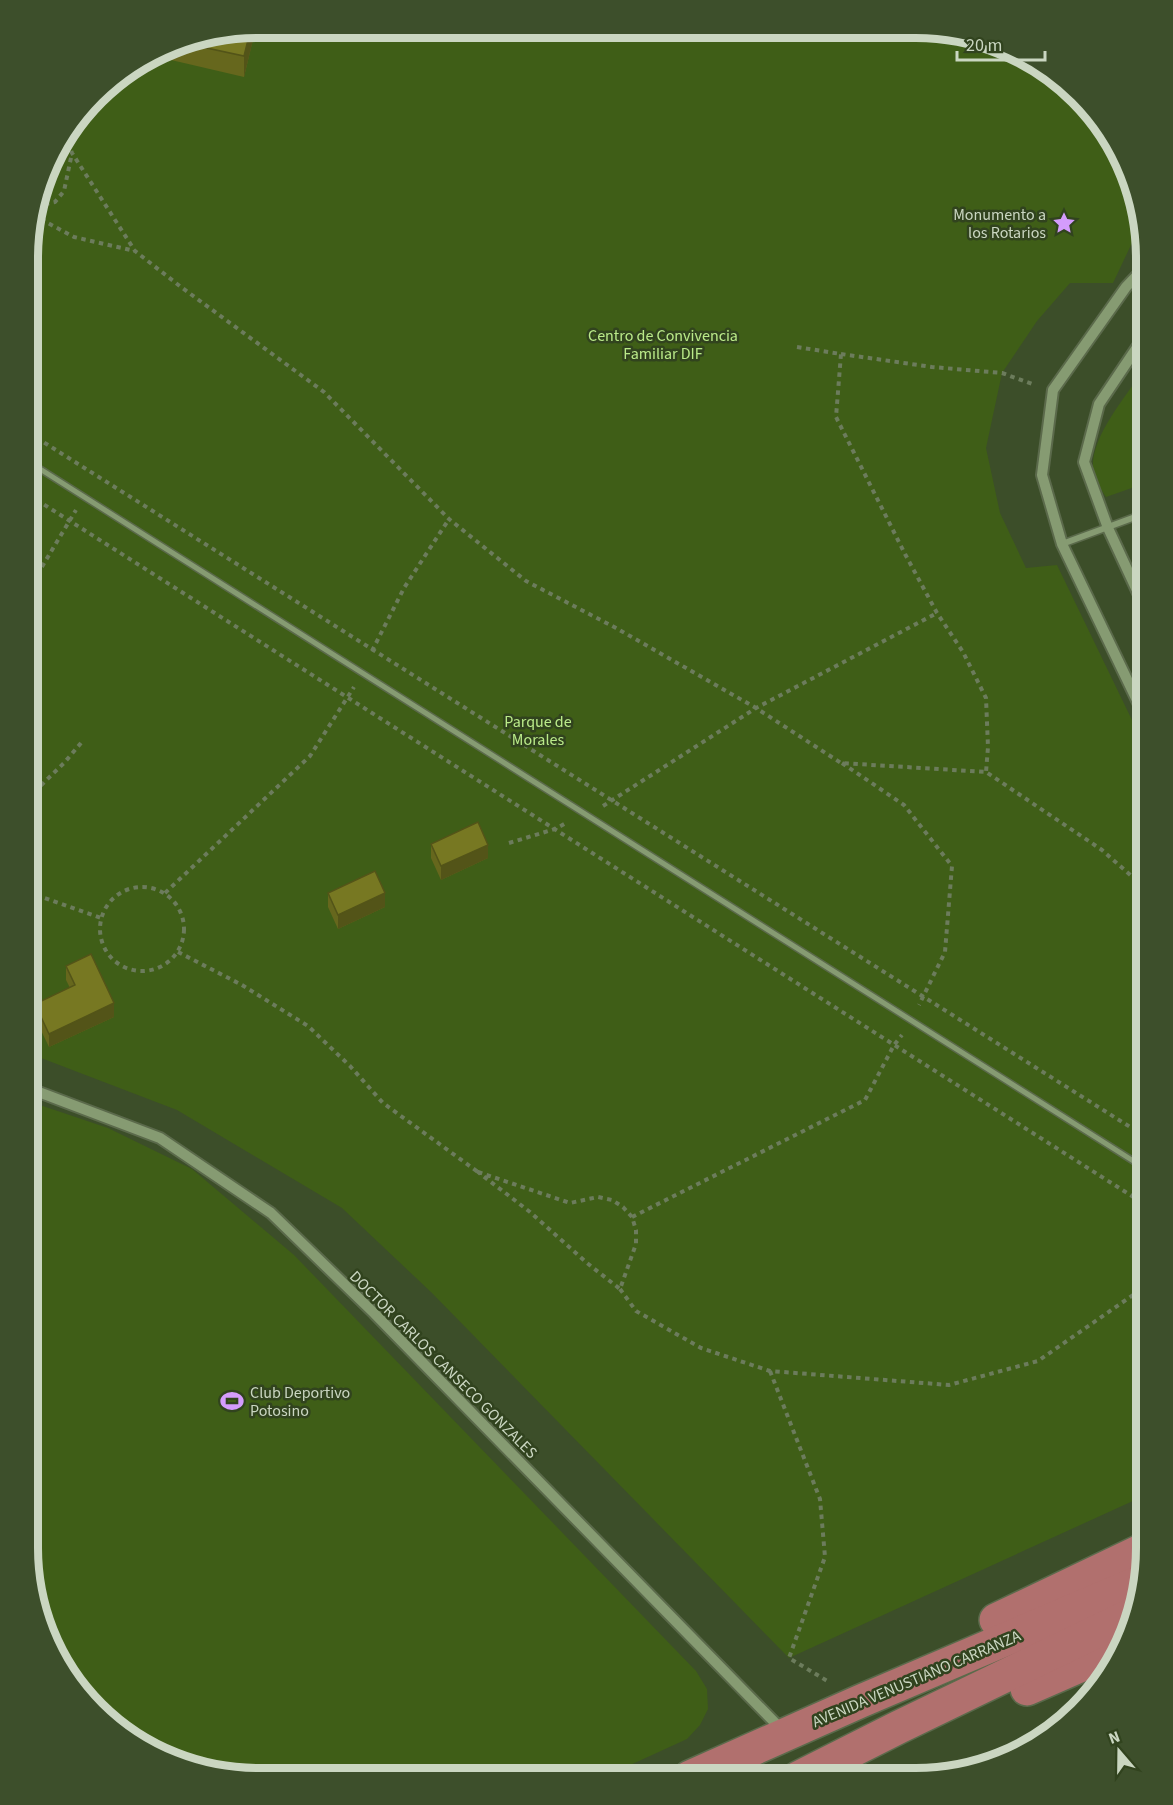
<svg xmlns="http://www.w3.org/2000/svg" width="1173" height="1805" font-family="'Source Sans 3',sans-serif">
	<rect width="100%" height="100%" fill="#3c4e29"/>
	<g fill="#3f5e17">
		<path d="M257 27 946 29 1004 44 1056 74 1098 117 1128 169 1140 226 1113 283H1070L1037 321 1002 373 986 448 1000 513 1026 568 1057 565 1146 749V1495L789 1658 432 1293 342 1208 177 1110 28 1053 29 227 58 142 106 84 183 39Z"/>
		<path d="M1146 367V483L1106 497C1100 488 1094 478 1093 467 1091 436 1129 392 1146 367Z"/>
		<path d="M28 1101 108 1128 192 1169 294 1255 696 1671 707 1689 708 1709 700 1725 687 1739 604 1777 227 1776 169 1761 117 1731 75 1688 45 1636 27 1548Z"/>
	</g>
	<g fill="none" stroke-linecap="round" stroke-linejoin="round">
		<g stroke="#5b6a4b" stroke-width="8">
			<path id="pedestrian" d="M29 462 1146 1169"/>
		</g>
		<g stroke="#5b6a4b" stroke-width="9">
			<path id="minor" d="M1062 544 1146 513"/>
		</g>
		<g stroke="#5b6a4b" stroke-width="14">
			<g id="tertiary">
				<path d="M1146 610 1108 528 1084 462 1099 404 1146 334"/>
				<path d="M1146 719 1062 544 1042 475 1053 390 1126 287 1146 266"/>
				<path d="M28 1088 160 1138 271 1213 374 1313 784 1732"/>
			</g>
		</g>
		<g stroke="#5b6a4b" stroke-width="36">
			<g id="primary">
				<path d="M996 1620 1145 1549"/>
				<path d="M1027 1689 1121 1648"/>
				<path d="M690 1777 861 1701 1142 1581"/>
				<path d="M798 1778 899 1727 1135 1613"/>
			</g>
		</g>
		<g stroke="#6c7c5c" stroke-width="4" stroke-dasharray="4.5 4.5" stroke-linecap="butt">
			<path d="M65 134 72 153 135 251 181 287 324 392 449 519 526 581 616 628 756 708 841 763 986 772 1102 850 1146 889"/>
			<path d="M36 206 55 202 64 191 72 153"/>
			<path d="M33 215 74 237 135 251"/>
			<path d="M797 347 841 354 836 417 905 554 937 613 963 652 986 698 988 747 986 772"/>
			<path d="M841 354 932 367 1002 373 1035 385"/>
			<path d="M29 433 1146 1137"/>
			<path d="M29 495 1146 1205"/>
			<path d="M28 590 76 510"/>
			<path d="M372 651 404 588 449 519"/>
			<path d="M842 763 904 805 952 866 945 952 919 1005"/>
			<path d="M28 798 64 763 81 743"/>
			<path d="M603 806 756 708 937 613"/>
			<path d="M509 843 555 829 566 823"/>
			<circle cx="142" cy="929" r="42"/>
			<path d="M28 892 101 918"/>
			<path d="M165 893 310 756 354 687"/>
			<path d="M178 952 242 985 308 1026 350 1066 383 1103 478 1172"/>
			<path d="M478 1172 570 1203 598 1197 612 1200 623 1207 632 1217 636 1230V1244L620 1289 587 1263 530 1212Z"/>
			<path d="M632 1217 865 1100 894 1045 902 1035"/>
			<path d="M620 1289 636 1311 701 1348 770 1371 949 1385 1038 1361 1146 1286"/>
			<path d="M770 1371 820 1499 825 1557 789 1658 829 1682"/>
		</g>
		<use href="#pedestrian" stroke="#869b72" stroke-width="5"/>
		<use href="#minor" stroke="#869b72" stroke-width="6"/>
		<use href="#tertiary" stroke="#869b72" stroke-width="10"/>
		<use href="#primary" stroke="#b1706e" stroke-width="33"/>
	</g>
	<g fill="#66671d">
		<path d="M256 27 244 77 154 56 183 39Z"/>
		<path d="M431 844 488 858 441 880 431 858Z"/>
		<path d="M328 893 385 907 338 929 328 907Z"/>
		<path d="M66 966 114 1017 49 1047 35 1018V1004L70 988 66 980Z"/>
	</g>
	<g fill="#535418">
		<path d="M256 27 244 77V56L251 28Z"/>
		<path d="M488 845V858L441 880V866Z"/>
		<path d="M385 893V907L338 929V915Z"/>
		<path d="M114 1003V1017L49 1047V1034Z"/>
	</g>
	<g fill="#777822" stroke="#535418" stroke-width="1.5">
		<path d="M251 28 244 56 179 42 183 39Z"/>
		<path d="M478 822 488 845 441 866 431 844Z"/>
		<path d="M375 871 385 893 338 915 328 893Z"/>
		<path d="M91 954 114 1003 49 1034 35 1004 75 985 66 966Z"/>
	</g>
	<defs>
		<g id="sight-bare" transform="scale(1.8)"><path d="M0-6L1.8-2.2L6-1.7L2.9 1.2L3.7 5.4L0 3.3L-3.7 5.4L-2.9 1.2L-6-1.7L-1.8-2.2Z" fill="#d49cfc" stroke="#31431e" stroke-width="2.5" paint-order="stroke"/></g>
		<g id="stadium-bare" transform="scale(1.8)"><path d="M0-5a6.5 5 0 1 0 0 10a6.5 5 0 1 0 0-10ZM-3.5-1.8h7v3.6h-7Z" fill="#d49cfc" stroke="#31431e" stroke-width="2.5" paint-order="stroke"/></g>
	</defs>
	<g fill-rule="evenodd">
		<use href="#sight-bare" x="1064" y="223"/>
		<use href="#stadium-bare" x="232" y="1401"/>
	</g>
	<g text-anchor="middle" stroke-width="5" stroke-linejoin="round" paint-order="stroke">
		<g font-size="16" fill="#cad6c1" stroke="#31431e" text-anchor="end">
			<text x="1046" y="220">Monumento a<tspan x="1046" dy="18">los Rotarios</tspan></text>
			<text x="250" y="1398" text-anchor="start">Club Deportivo<tspan x="250" dy="18">Potosino</tspan></text>
		</g>
		<g font-size="16" fill="#baea89" stroke="#31431e">
			<text x="663" y="341">Centro de Convivencia<tspan x="663" dy="18">Familiar DIF</tspan></text>
			<text x="538" y="727">Parque de<tspan x="538" dy="18">Morales</tspan></text>
		</g>
		<g font-size="16" fill="#cad6c1" stroke="#31431e">
			<text transform="translate(444 1364) rotate(45)" y="6">DOCTOR CARLOS CANSECO GONZALES</text>
			<text transform="translate(916 1678) rotate(-23)" y="6">AVENIDA VENUSTIANO CARRANZA</text>
		</g>
	</g>
	<path d="M0 0H1173V1805H0ZM258 38H916A220 220 0 0 1 1136 258V1548A220 220 0 0 1 916 1768H258A220 220 0 0 1 38 1548V258A220 220 0 0 1 258 38Z" fill="#3d4f2b" fill-rule="evenodd"/>
	<path fill="none" stroke="#cad6c1" stroke-width="8" d="M258 38H916A220 220 0 0 1 1136 258V1548A220 220 0 0 1 916 1768H258A220 220 0 0 1 38 1548V258A220 220 0 0 1 258 38Z"/>
	<g transform="translate(1119 1751) rotate(340)" stroke="#31431e" stroke-width="4.5" paint-order="stroke">
	<path d="M0-4.5L10 22L0 15L-10 22Z" fill="#cad6c1"/>
	<text y="-9" font-size="16" font-weight="bold" text-anchor="middle" fill="#cad6c1">N</text>
	</g>
	<path d="M957 51v9h88v-9" fill="none" stroke="#cad6c1" stroke-width="3"/>
	<text x="966" y="51" font-size="18" fill="#cad6c1" stroke="#31431e" stroke-width="4.5" paint-order="stroke">20 m</text>
</svg>
